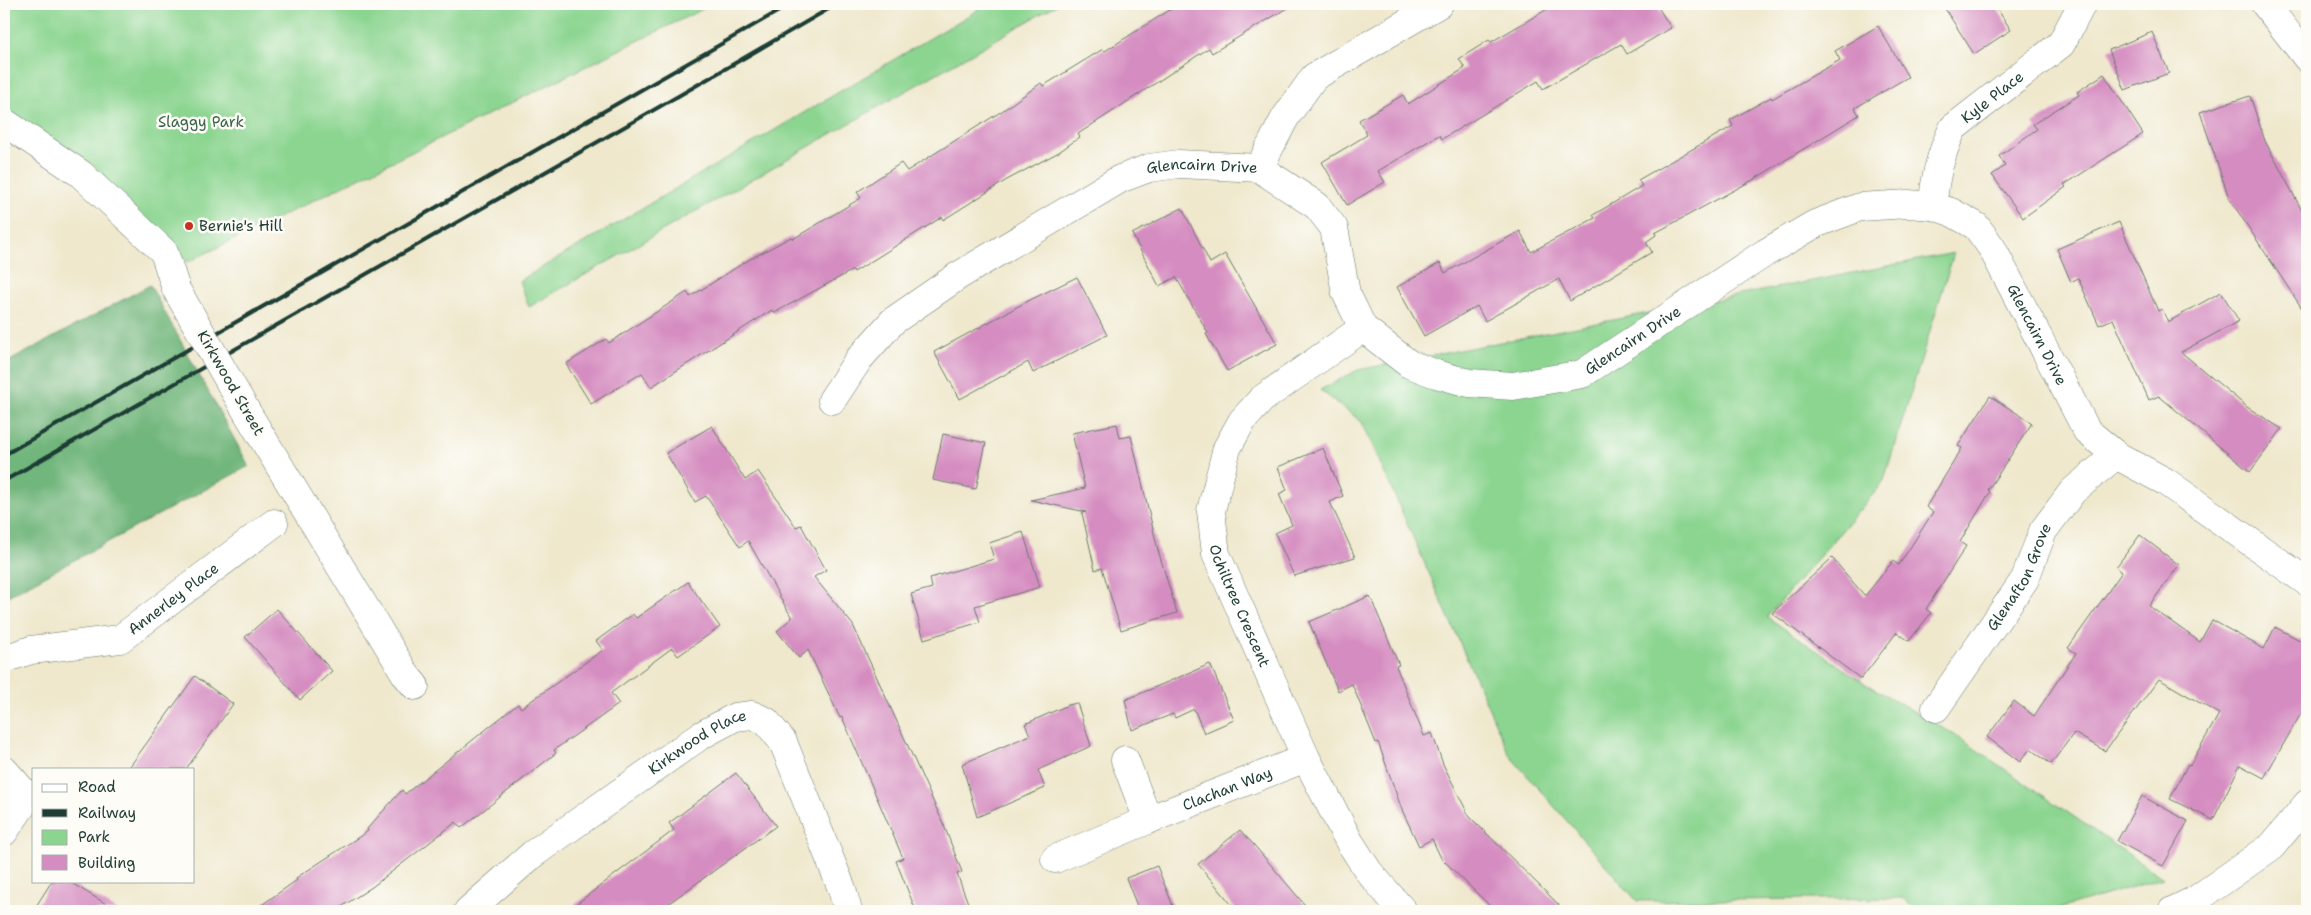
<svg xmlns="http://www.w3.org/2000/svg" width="2311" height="915" font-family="'Shantell Sans',sans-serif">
	<rect width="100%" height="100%" fill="#fdfcf7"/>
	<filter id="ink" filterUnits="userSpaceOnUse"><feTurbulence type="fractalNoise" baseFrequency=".02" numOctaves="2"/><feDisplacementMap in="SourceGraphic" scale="10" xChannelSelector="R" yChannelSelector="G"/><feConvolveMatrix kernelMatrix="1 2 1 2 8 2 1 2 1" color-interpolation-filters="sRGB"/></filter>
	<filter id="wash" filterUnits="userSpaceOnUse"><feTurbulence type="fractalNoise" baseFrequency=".0096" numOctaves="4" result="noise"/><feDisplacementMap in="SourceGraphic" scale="20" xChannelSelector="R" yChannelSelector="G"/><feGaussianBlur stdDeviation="1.12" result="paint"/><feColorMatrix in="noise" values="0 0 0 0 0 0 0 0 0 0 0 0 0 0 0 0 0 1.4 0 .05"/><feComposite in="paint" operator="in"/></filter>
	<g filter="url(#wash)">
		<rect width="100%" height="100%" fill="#efe8cd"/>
		<g fill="#8cd591" stroke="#568962">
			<path d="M4 4H713L188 262 4 122Z"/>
			<path d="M988 4H1058L529 307 519 281Z"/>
			<path d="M1954 253 1883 483 1767 617 1866 684 1952 733 2163 878 2052 911H1917L1904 898 1637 901 1510 756 1362 422 1320 390 1358 370Z"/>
		</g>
		<path fill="#71b67b" stroke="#487a58" d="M150 285 249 466 4 598V364Z"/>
		<g id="blocks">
			<g fill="#d58dc1">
				<path d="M1179 4H1294L1212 53 1209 48 1078 134 1080 137 1059 152 1005 181 943 220 942 217 854 272 853 270 774 313 772 310 651 387 642 373 591 404 566 364 606 339 609 343 687 292 690 297 745 262 791 237 793 239 861 198 857 192 901 163 907 171 1002 111 1041 83 1043 86 1103 49 1105 51Z"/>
				<path d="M1556 4H1656L1671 28 1627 54 1621 44 1543 89 1538 81 1442 139 1439 135 1378 171 1385 182 1347 205 1322 162 1367 135 1359 120 1403 95 1408 104 1465 68 1459 59 1489 40 1491 42Z"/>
				<path d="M1942 4H1994L2011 30 1974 54Z"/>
				<path d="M1878 26 1908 77 1855 108 1859 115 1753 180 1655 233 1656 235 1646 242 1652 252 1570 301 1559 279 1485 321 1477 306 1424 336 1397 287 1440 263 1445 273 1520 231 1531 252 1595 218 1593 215 1642 186 1638 180 1733 126 1730 120 1771 97 1772 99 1840 60 1835 51Z"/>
				<path d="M2152 32 2169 73 2125 90 2109 50Z"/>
				<path d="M2104 74 2143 134 2064 185 2066 187 2023 218 1992 175 2005 166 1999 156 2037 129 2033 124 2079 95 2077 92Z"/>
				<path d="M2250 96 2265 141 2307 220V316L2229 198 2200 112Z"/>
				<path d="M1182 208 1210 263 1225 254 1277 344 1227 371 1206 334 1208 333 1176 277 1159 286 1132 234Z"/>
				<path d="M2119 222 2158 311 2162 309 2168 322 2221 292 2239 321 2181 352 2247 407 2282 429 2250 472 2159 396 2149 400 2113 319 2099 325 2078 278 2071 282 2057 249Z"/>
				<path d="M1077 277 1107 335 1033 373 1028 362 960 399 934 352 1028 301Z"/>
				<path d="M1990 396 2032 423 1988 490 1990 492 1960 542 1966 546 1926 609 1931 613 1909 641 1897 632 1861 679 1772 613 1832 558 1865 596 1893 561 1899 565 1933 512 1926 507 1962 448 1958 446Z"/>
				<path d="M1117 424 1120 438 1131 436 1158 550 1177 613 1121 630 1102 568 1095 570 1082 513 1086 512 1031 500 1085 488 1072 433Z"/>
				<path d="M712 426 745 480 758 471 796 527 801 525 826 570 814 577 853 625 943 823 962 872 957 874 971 911H916L896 861 903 858 842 717 840 718 808 650 799 658 777 631 792 618 748 541 740 547 706 496 695 502 666 453Z"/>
				<path d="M943 434 986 443 976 489 933 480Z"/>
				<path d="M1323 448 1343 496 1330 502 1355 557 1294 576 1275 533 1292 525 1279 494 1287 490 1278 467Z"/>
				<path d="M1023 532 1040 587 975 606 980 622 924 639 911 594 932 588 930 578 994 559 989 543Z"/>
				<path d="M2140 535 2179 565 2149 606 2200 642 2212 620 2264 649 2275 627 2307 644V703L2264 778 2240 765 2213 820 2170 799 2188 764 2190 765 2219 714 2159 679 2105 751 2074 733 2051 764 2030 749 2020 762 1987 737 2014 701 2034 716 2076 653 2068 648 2122 572 2116 567Z"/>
				<path d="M688 582 720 627 678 656 672 648 611 693 619 704 554 750 556 753 461 828 456 822 372 887 335 911H253L297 880 296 878 368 831 367 829 402 790 405 794 518 704 521 708 603 650 596 641 633 614 636 618Z"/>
				<path d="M1370 596 1399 665 1396 666 1424 736 1432 733 1443 764 1469 816 1565 911H1495L1441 858 1432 839 1419 846 1402 810 1378 742 1376 743 1352 684 1338 691 1309 622Z"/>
				<path d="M277 609 332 671 300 700 245 637Z"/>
				<path d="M1210 664 1234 720 1204 733 1194 709 1175 718 1173 714 1132 730 1125 700Z"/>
				<path d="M195 676 233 704 186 769H128Z"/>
				<path d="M1077 703 1091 746 1038 770 1045 788 977 817 962 764 1030 735 1025 724 1068 705Z"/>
				<path d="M736 773 776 826 658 911H567L674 830 669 823Z"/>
				<path d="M2142 796 2188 821 2163 866 2117 841Z"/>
				<path d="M1240 830 1253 844 1310 911H1237L1198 864Z"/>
				<path d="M1157 866 1175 911H1139L1126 878Z"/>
				<path d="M52 881H68L118 911H33Z"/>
			</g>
		</g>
	</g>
	<g filter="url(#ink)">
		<use href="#blocks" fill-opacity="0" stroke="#68796a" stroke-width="1"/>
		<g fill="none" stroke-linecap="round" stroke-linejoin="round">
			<g stroke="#68796a" stroke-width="29">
				<g id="minor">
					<path d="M2265 4 2307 58"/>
					<path d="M4 122 81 174 164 252 176 289"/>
					<path d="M1259 168 1285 118 1314 77 1439 4"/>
					<path id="s1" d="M1933 206C1934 178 1941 153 1953 128L2061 44 2082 4"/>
					<path id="s2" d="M1363 328 1262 399 1242 421 1227 448 1211 511 1216 554 1306 758 1349 841 1369 872 1403 911"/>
					<path id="s3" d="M832 400 859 359 893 321 958 276 1120 179 1149 168 1179 164 1259 168 1317 206 1334 228 1346 293 1363 328 1409 364 1436 374 1469 383 1513 386 1582 374 1765 253 1815 224 1860 207 1908 204 1933 206 1951 212 1976 226 1992 248 2087 431 2116 455 2166 482 2307 582"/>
					<path d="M248 414 406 675 415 686"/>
					<path id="s4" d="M4 659 31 650 120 639 274 523"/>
					<path id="s5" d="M1936 708 2025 579 2043 531 2073 491 2116 455"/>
					<path d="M1125 760 1148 820"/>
					<path d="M4 770 28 797 4 832"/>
					<path id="s6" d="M1055 859 1148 820 1306 758"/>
					<path id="s7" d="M468 911 533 854 700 736 735 717 752 715 766 721 783 742 842 889 848 911"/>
					<path d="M2172 911 2197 899 2272 846 2307 804"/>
				</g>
			</g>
			<use href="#minor" stroke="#fff" stroke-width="28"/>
			<g stroke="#1f3d34" stroke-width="4">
				<path d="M4 455 791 4"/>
				<path d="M4 481 680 95 837 4"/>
			</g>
			<g stroke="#68796a" stroke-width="29" stroke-linecap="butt">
				<path id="minor-bridge" d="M176 289 248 414"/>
			</g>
			<use href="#minor-bridge" stroke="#fff" stroke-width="28"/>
		</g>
	</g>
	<circle fill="#c8321e" stroke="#fdfcf7" stroke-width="2" cx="189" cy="226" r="5"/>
	<g text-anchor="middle" stroke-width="5" stroke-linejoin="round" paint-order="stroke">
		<g font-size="15" fill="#1f3d34" stroke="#fdfcf7">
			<text dy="5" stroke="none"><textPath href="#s1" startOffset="131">Kyle Place</textPath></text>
			<text dy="5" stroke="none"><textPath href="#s3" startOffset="452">Glencairn Drive</textPath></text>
			<text dy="5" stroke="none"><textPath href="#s3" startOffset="1518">Glencairn Drive</textPath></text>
			<text dy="5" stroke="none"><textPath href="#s3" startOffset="1008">Glencairn Drive</textPath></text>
			<text transform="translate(231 383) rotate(60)" y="5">Kirkwood Street</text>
			<text dy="5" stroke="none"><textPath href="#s5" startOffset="156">Glenafton Grove</textPath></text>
			<text dy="5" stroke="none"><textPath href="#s4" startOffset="185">Annerley Place</textPath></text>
			<text dy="5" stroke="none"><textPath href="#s2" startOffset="349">Ochiltree Crescent</textPath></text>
			<text dy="5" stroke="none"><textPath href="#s7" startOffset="286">Kirkwood Place</textPath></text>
			<text dy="5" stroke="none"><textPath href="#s6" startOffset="186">Clachan Way</textPath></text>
		</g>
		<g font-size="15" fill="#3a634b" stroke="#fdfcf7">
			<text x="201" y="127">Slaggy Park</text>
		</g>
		<g font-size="15" fill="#1f3d34" stroke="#fdfcf7" text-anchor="start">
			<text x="199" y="231">Bernie's Hill</text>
		</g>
	</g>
	<rect width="2311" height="915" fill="none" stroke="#fdfcf7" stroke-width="20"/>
	<rect x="32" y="768" width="162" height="115" fill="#fdfcf7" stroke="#a4b0a9"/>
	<rect x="42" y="784" width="25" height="8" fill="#ffffff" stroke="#a4b0a9"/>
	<text x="78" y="792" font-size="15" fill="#1f3d34">Road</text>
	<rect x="42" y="809" width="25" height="8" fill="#1f3d34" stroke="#a4b0a9"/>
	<text x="78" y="818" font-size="15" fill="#1f3d34">Railway</text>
	<rect x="42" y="830" width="25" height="15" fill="#8cd591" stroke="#a4b0a9"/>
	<text x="78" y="842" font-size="15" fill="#1f3d34">Park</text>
	<rect x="42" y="855" width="25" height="15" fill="#d58dc1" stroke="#a4b0a9"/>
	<text x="78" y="868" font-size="15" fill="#1f3d34">Building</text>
</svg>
